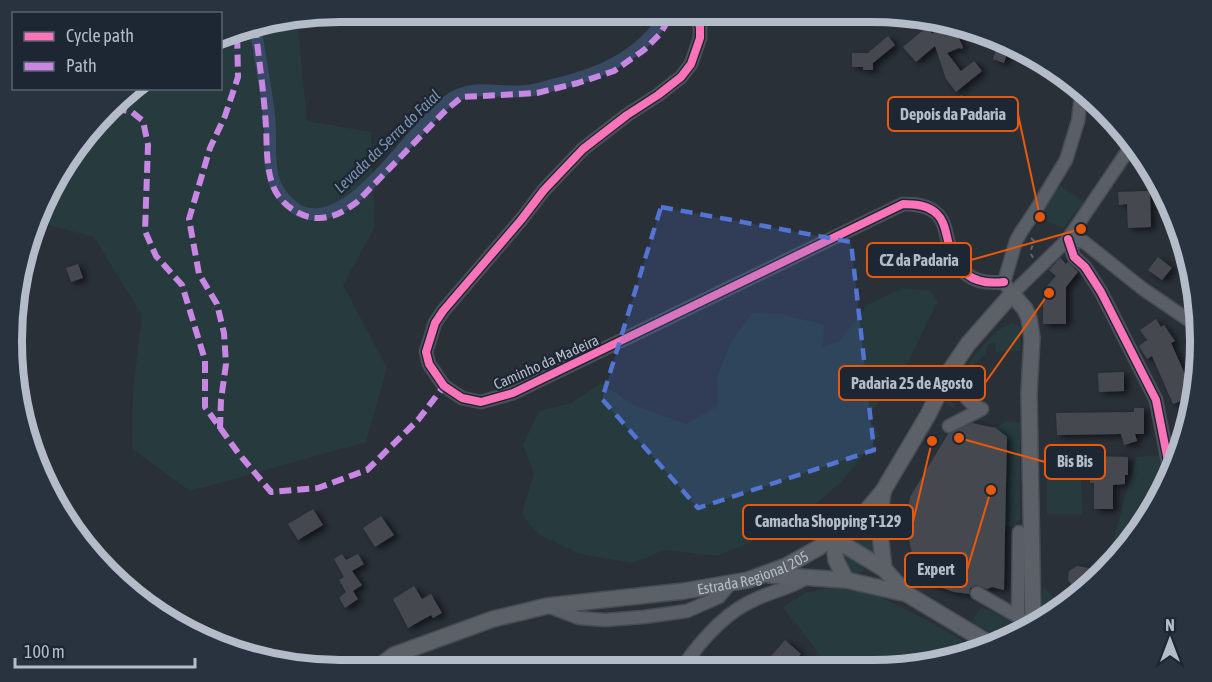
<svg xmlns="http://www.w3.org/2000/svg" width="1212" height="682" viewBox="0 0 1212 682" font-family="'Asap Condensed',sans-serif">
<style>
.green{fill:#273a3e}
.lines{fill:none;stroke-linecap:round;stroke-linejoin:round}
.canal{stroke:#384963;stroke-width:12}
.building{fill:#444950;filter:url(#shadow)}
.minor-casing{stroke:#484c53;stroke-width:15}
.major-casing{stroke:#484c55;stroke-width:18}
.path{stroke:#5d636a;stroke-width:2;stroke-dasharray:4.5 4.5;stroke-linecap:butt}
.minor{stroke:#5a5e66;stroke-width:12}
.major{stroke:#5c6168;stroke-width:15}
.quiet{stroke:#c787e3;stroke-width:6;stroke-dasharray:12 6;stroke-linecap:butt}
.cycleway-casing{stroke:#1d2633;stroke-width:11}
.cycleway{stroke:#fb73b8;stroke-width:8}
.marked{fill:#5274d3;fill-opacity:0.2;stroke:#5274d3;stroke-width:4.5;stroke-dasharray:12 8;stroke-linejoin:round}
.labels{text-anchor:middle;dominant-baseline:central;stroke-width:4.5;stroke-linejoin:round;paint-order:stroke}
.street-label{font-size:15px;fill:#b4bcc9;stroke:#1d2633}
.water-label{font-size:16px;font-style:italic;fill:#7c92b1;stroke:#1d2633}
.rim{fill:none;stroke:#b4bcc9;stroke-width:8}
.leader{fill:none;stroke:#e8590c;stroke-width:2}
.callout-dot{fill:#e8590c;stroke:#1d2633;stroke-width:2}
.callout{fill:#1d2633;stroke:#e8590c;stroke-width:2}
.callout-label{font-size:16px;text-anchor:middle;font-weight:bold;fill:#b4bcc9}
</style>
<defs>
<filter id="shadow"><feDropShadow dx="4.5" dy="2.5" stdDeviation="3" flood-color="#0009"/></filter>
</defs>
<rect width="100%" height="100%" fill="#2a3038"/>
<path class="green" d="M297,19L307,121L371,132L375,227L343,285L387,368L366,442L190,491L132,449L133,391L142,315L94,237L38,222L68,158L133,89L220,88L221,37L236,29Z
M1058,184L1084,202L1063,228L1044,220L1042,212Z
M903,288L931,291L938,301L906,366L867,418L880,435L841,482L798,519L758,539L717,556L664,550L633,563L580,554L540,535L529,524L522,512L534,474L523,445L539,411L571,403L601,383L635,406L686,424L718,406L717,378L730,344L752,313L781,314L824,325L823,347L840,341L867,305Z
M1013,323L1021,327L1020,351L995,352L996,343L988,344L985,355L973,365L951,402L955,405L953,408L945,403C961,378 984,331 1013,323Z
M1005,421L1020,423V520L1012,527L1005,526L1007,438L996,428Z
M1161,455L1166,477L1156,506L1110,566L1113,541L1136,457Z
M1047,467H1081L1082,514H1047Z
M872,522L876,555L865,547L853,542Z
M841,553L850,555L865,566L863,572L856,574L848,570Z
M839,586L867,590L934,624L980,651L914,667L830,668L783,607L805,593Z
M1043,586L1063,607L1041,621Z
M981,607L1027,628L1004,639L972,622Z"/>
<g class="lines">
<path class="canal" d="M257,26V38C261,63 266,89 269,115C273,146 262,181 290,204C293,207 297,210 301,212C356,232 413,121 454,97C476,84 503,94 526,91C536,90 547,86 557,84C603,73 644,54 668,12"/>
</g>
<path class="building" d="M942,23L952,25L963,47L962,49L959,48L947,53L961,71L974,61L982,71L956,92L946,79L935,46L916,62L903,47L927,27L932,34Z
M888,36L895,45L873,63V70H863V67H852V53H868Z
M998,44L1009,47L1004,63L993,59Z
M962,95L970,111L949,121L941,105Z
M1150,191L1151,227L1128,228L1127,204L1119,205L1118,192Z
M1158,257L1172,268L1162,280L1148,270Z
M1060,258L1066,264L1068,262L1078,272L1066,287V324H1043V295L1046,287L1056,276L1049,270Z
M78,264L83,278L71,282L66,268Z
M1156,319L1161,327L1164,325L1175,341L1171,343L1194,394L1193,396L1173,404L1152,356L1147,359L1139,346L1147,340L1140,330Z
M1124,372V391L1099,392L1098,373Z
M1134,408H1144V434H1135L1137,441L1124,445L1121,434L1057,435L1056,413L1134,412Z
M972,423L996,428L1007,437L1005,532L1004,590L992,587L987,589L976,585L970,588L969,594L954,592L931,584L918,567L912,554L908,534V510L910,497L948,434Z
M1090,456L1128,457V475H1125V484L1113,485V509H1094V483H1090Z
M313,509L323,525L298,540L288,524Z
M381,516L394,535L375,547L363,528Z
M342,554L346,560L358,554L364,564L352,571L362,585L353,591L358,599L345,608L339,598L346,592L339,580L344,577L334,559Z
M1077,566L1105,571L1073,599L1074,588L1068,580L1069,571Z
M414,586L422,599L431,594L442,613L433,618L431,615L408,628L393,599Z
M785,640L801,654L788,668H761Z"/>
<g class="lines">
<g class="minor-casing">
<path id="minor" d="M694,12L700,27V38L691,64L681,77L658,95L627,115L583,149L544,190L521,220L443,311L435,323L426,352L429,364L444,386L462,398L481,402L513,393L903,204C915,204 929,205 938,215C944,221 946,232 948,241C956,271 971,286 1004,282
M904,15L912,21L920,18
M1081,96L1078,121L1066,160L1037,208L1021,232L1016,241L1004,282L1012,294L1068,239L1133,143
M1068,239L1074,257L1085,267L1101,292L1156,400L1169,466
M1068,239L1084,242L1143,289L1193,323
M949,426L982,409L972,404L967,399
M977,593L1024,620
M547,606L579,618L605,620L644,617L687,611L719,597L730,584
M1018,617L1019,532
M682,668C701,640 725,612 756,599C776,590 788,589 808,577"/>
</g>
<g class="major-casing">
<g id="major">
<path d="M883,491L879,524L884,569"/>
<path d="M833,538L884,569L907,594L992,645"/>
<path d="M833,538L836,560L846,580"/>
<path d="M769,575L846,580L907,594"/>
<path id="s1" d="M376,669L394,655L493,619L547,606L684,591L748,580L786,566L818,548L862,516L883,491L928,415L949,372L968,344L1012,294L1025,309L1029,318L1032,338L1029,393L1033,625"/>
</g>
</g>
<path class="path" d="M1031,238L1034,241L1030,253L1034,259"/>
<use href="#minor" class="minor"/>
<use href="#major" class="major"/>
<path class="quiet" d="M255,26C259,60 264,93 266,127C267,147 266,167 273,186C279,203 301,219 319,218C334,218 346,210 357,202L446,110L462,97L537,93L578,83L614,71L644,50L660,34L673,12
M115,108L132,112L143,121L148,145L145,231L156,256L182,285L205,360V407L239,454L271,492L318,488L367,470L418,420L444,386
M220,429L221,400L226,364L224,333L217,304L199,274L189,219L210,148L225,116L238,77L237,29"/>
<g class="cycleway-casing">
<path id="cycleway" d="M694,12L700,27V38L691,64L681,77L658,95L627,115L583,149L544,190L521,220L443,311L435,323L426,352L429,364L444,386L462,398L481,402L513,393L903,204C915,204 929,205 938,215C944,221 946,232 948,241C956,271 971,286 1004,282
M1068,239L1074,257L1085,267L1101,292L1156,400L1169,466"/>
</g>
<use href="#cycleway" class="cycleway"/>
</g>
<path class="marked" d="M661,207L851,242L874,450L698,508L602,399Z"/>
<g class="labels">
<g class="street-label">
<text transform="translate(546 362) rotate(-24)">Caminho da Madeira</text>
<text stroke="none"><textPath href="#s1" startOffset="393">Estrada Regional 205</textPath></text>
</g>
<g class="water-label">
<text transform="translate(387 141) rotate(-44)">Levada da Serra do Faial</text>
</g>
</g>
<path d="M0 0H1212V682H0ZM340 22H872A318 318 0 0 1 1190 340V342A318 318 0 0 1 872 660H340A318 318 0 0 1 22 342V340A318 318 0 0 1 340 22Z" fill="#29323f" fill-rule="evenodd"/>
<path class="rim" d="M340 22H872A318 318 0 0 1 1190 340V342A318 318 0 0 1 872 660H340A318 318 0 0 1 22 342V340A318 318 0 0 1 340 22Z"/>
<path class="leader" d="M1040 217L1018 114M1081 229L971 260M1049 293L985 383M959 438L1045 462M932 441L913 522M991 490L967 570"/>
<g class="callout-dot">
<circle cx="1040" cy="217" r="6"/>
<circle cx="1081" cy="229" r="6"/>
<circle cx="1049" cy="293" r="6"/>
<circle cx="959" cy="438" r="6"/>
<circle cx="932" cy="441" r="6"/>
<circle cx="991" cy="490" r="6"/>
</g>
<g class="callout">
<rect x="888" y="97" width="130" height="34" rx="6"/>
<rect x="867" y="243" width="104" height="34" rx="6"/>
<rect x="839" y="366" width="146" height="34" rx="6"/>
<rect x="1045" y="445" width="60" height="34" rx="6"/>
<rect x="743" y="505" width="170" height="34" rx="6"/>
<rect x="905" y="553" width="62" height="34" rx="6"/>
</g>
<g class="callout-label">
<text x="953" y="120">Depois da Padaria</text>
<text x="919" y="266">CZ da Padaria</text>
<text x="912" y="389">Padaria 25 de Agosto</text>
<text x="1075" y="467">Bis Bis</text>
<text x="828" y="527">Camacha Shopping T-129</text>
<text x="936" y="575">Expert</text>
</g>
<rect x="12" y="12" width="210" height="78" fill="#1d2633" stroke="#59626f" stroke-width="1.5"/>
<rect x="24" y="32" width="30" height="9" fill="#fb73b8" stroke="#59626f" stroke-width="1.5"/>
<text x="66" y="42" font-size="18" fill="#b4bcc9">Cycle path</text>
<rect x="24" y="62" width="30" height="9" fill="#c787e3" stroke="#59626f" stroke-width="1.5"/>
<text x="66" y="72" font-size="18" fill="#b4bcc9">Path</text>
<g transform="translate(1170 640)" stroke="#1d2633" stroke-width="4.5" paint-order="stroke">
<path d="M0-4.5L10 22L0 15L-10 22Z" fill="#b4bcc9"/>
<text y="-9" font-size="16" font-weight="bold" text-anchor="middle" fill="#b4bcc9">N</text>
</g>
<path d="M15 658v9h180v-9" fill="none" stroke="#b4bcc9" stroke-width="3"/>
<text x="24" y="658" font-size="18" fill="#b4bcc9" stroke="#1d2633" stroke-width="4.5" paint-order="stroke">100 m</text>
</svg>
